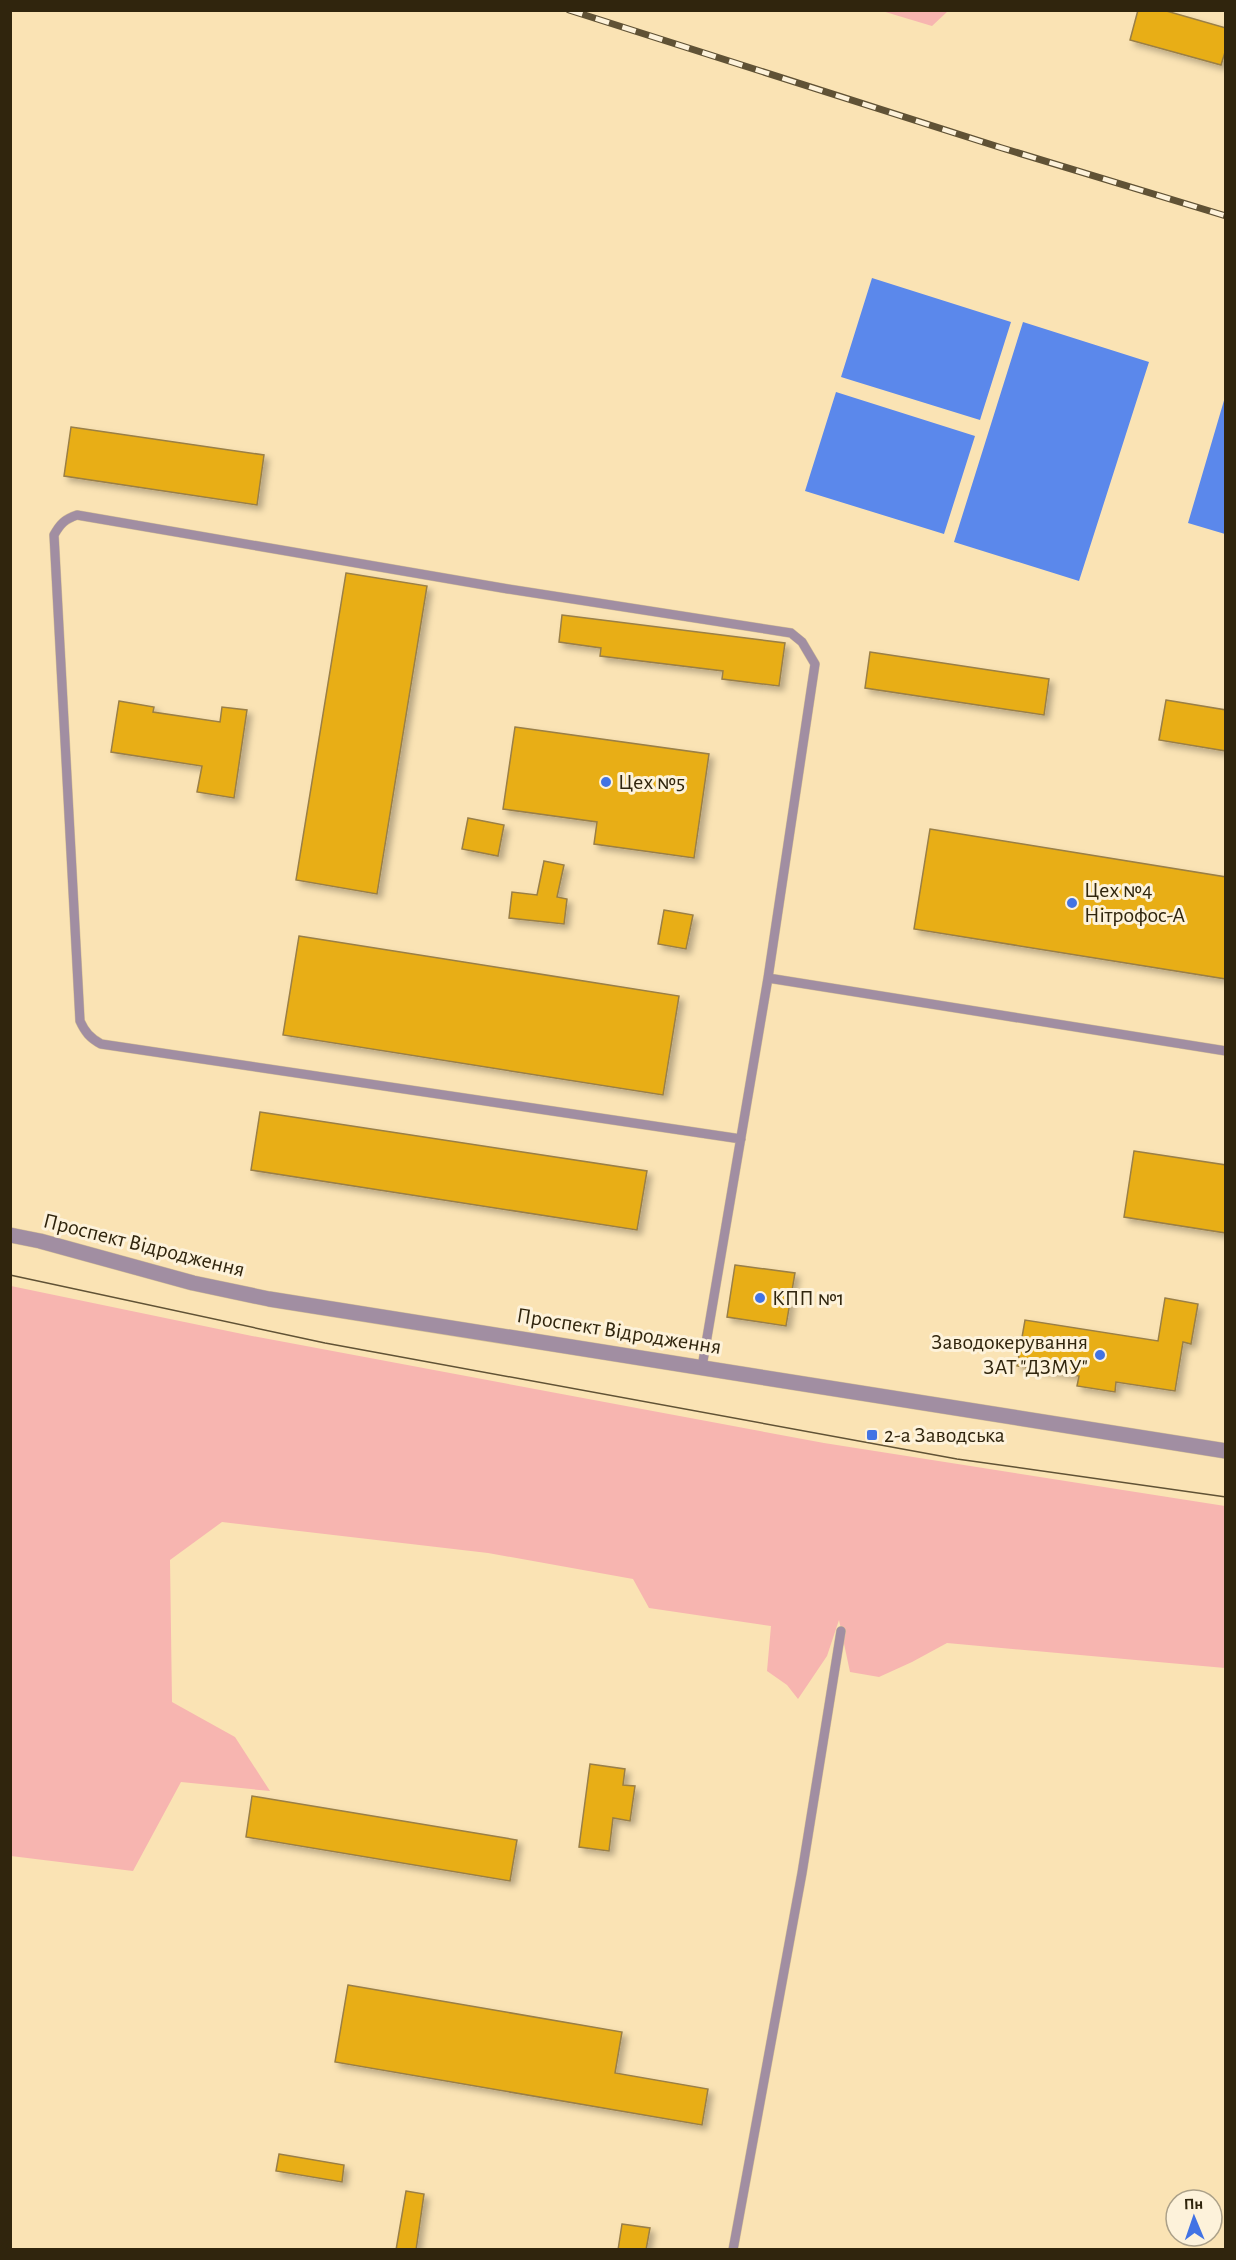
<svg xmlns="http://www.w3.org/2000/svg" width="1236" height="2260" viewBox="0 0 1236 2260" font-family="'Alegreya Sans',sans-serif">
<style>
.green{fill:#f7b5b0}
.water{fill:#5b88eb}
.building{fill:#e8ae15;stroke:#9a7f46;stroke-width:1.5;filter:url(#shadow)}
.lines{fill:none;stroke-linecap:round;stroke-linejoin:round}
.service-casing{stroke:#d6c196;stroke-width:10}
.tertiary-casing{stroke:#d6c196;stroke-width:16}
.service{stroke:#a18ea2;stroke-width:9}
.tertiary{stroke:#a18ea2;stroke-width:15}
.tram{stroke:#605235;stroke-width:1.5}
.rail-casing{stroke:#605235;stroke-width:7}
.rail{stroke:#fdf2da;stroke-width:4.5;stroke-dasharray:14;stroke-linecap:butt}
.poi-dot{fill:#4273e4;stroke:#fdf2da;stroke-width:2}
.labels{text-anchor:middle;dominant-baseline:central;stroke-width:6;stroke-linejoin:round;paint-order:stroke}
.poi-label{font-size:22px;fill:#30250d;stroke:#fdf2da;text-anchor:start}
.street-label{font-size:22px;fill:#30250d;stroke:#fdf2da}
</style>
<defs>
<filter id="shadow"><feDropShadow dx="4.5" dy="4.5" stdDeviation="3" flood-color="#0004"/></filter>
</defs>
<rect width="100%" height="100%" fill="#fae3b4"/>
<path class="green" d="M882,11H948L932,26Z
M11,1286L252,1336L824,1443L1225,1506V1668L947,1643L912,1662L879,1677L850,1672L839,1620L827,1656L798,1699L787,1685L767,1671L771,1626L649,1608L633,1579L488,1553L222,1522L170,1560L172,1702L235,1737L270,1791L181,1782L133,1871L11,1856Z"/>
<path class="water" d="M872,278L1011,322L980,420L841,377Z
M1023,322L1149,362L1079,581L954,542Z
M836,392L975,436L944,534L805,491Z
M1225,397V534L1188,523Z"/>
<path class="building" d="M1138,10H1163L1226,28V49L1221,65L1130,40Z
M71,427L264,455L257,505L64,476Z
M346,573L427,586L377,894L296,880Z
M562,615L785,643L779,686L722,679L723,671L600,656L601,648L559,642Z
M870,652L1049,679L1044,715L865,688Z
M1166,700L1226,710V751L1159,740Z
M119,701L154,707L153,712L220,722L222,707L247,710L234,798L197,792L202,766L111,752Z
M515,727L709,754L694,858L594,844L597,822L503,809Z
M468,818L504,825L498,856L462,849Z
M930,829L1226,877V979L914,929Z
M544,861L564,865L557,897L567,899L564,924L509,918L512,892L537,895Z
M664,910L693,915L686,949L658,944Z
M299,936L679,996L663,1095L283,1035Z
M260,1112L647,1171L637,1230L251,1170Z
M1134,1151L1226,1165V1233L1124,1217Z
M735,1265L795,1273L786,1326L727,1317Z
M1165,1298L1198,1304L1191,1344L1183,1342L1175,1391L1116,1382L1115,1392L1077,1386L1079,1376L1017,1366L1025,1320L1158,1341Z
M590,1764L625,1769L623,1785L635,1786L630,1821L613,1818L609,1851L579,1847Z
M252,1796L517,1840L510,1881L246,1837Z
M348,1985L622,2032L615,2073L708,2089L702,2125L335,2062Z
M279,2154L344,2165L342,2182L276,2171Z
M406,2191L424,2194L416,2250H396Z
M622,2224L650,2228L646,2250H618Z"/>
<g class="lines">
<g class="service-casing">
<path id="service" d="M768,978L1226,1051
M702,1367L768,978L815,664L802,642L791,633L508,589L77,515C65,519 60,524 54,535L80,1021C85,1032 90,1038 101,1044L741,1139
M733,2250L802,1873L841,1631"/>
</g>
<g class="tertiary-casing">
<path id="tertiary" d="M10,1235L40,1241L193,1283L269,1299L1226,1451"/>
</g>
<use href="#service" class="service"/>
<use href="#tertiary" class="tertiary"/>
<path class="tram" d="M10,1275L325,1343L957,1459L1226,1497"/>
<g class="rail-casing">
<path id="rail" d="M569,10L1002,148L1226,216"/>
</g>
<use href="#rail" class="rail"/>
</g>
<g class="poi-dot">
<circle cx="606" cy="782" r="6"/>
<circle cx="1072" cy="903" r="6"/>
<circle cx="760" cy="1298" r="6"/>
<circle cx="1100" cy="1355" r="6"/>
<rect x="866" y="1429" width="12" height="12" rx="3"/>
</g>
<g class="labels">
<g class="poi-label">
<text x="618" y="782">Цех №5</text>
<text x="1084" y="890">Цех №4<tspan x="1084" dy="25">Нітрофос-А</tspan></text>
<text x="772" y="1298">КПП №1</text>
<text x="1088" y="1342" text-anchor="end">Заводокерування<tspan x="1088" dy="25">ЗАТ "ДЗМУ"</tspan></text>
<text x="884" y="1435">2-а Заводська</text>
</g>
<g class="street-label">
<text transform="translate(144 1245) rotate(14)">Проспект Відродження</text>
<text transform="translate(619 1331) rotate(9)">Проспект Відродження</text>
</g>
</g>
<rect width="1236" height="2260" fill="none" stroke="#30250d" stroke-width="24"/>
<g transform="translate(1194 2218) rotate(358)"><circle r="28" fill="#fdf2da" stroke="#aba088" stroke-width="1.5"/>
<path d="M0-4.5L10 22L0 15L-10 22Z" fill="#4273e4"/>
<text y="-9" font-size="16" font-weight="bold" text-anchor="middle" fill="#30250d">Пн</text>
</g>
</svg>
